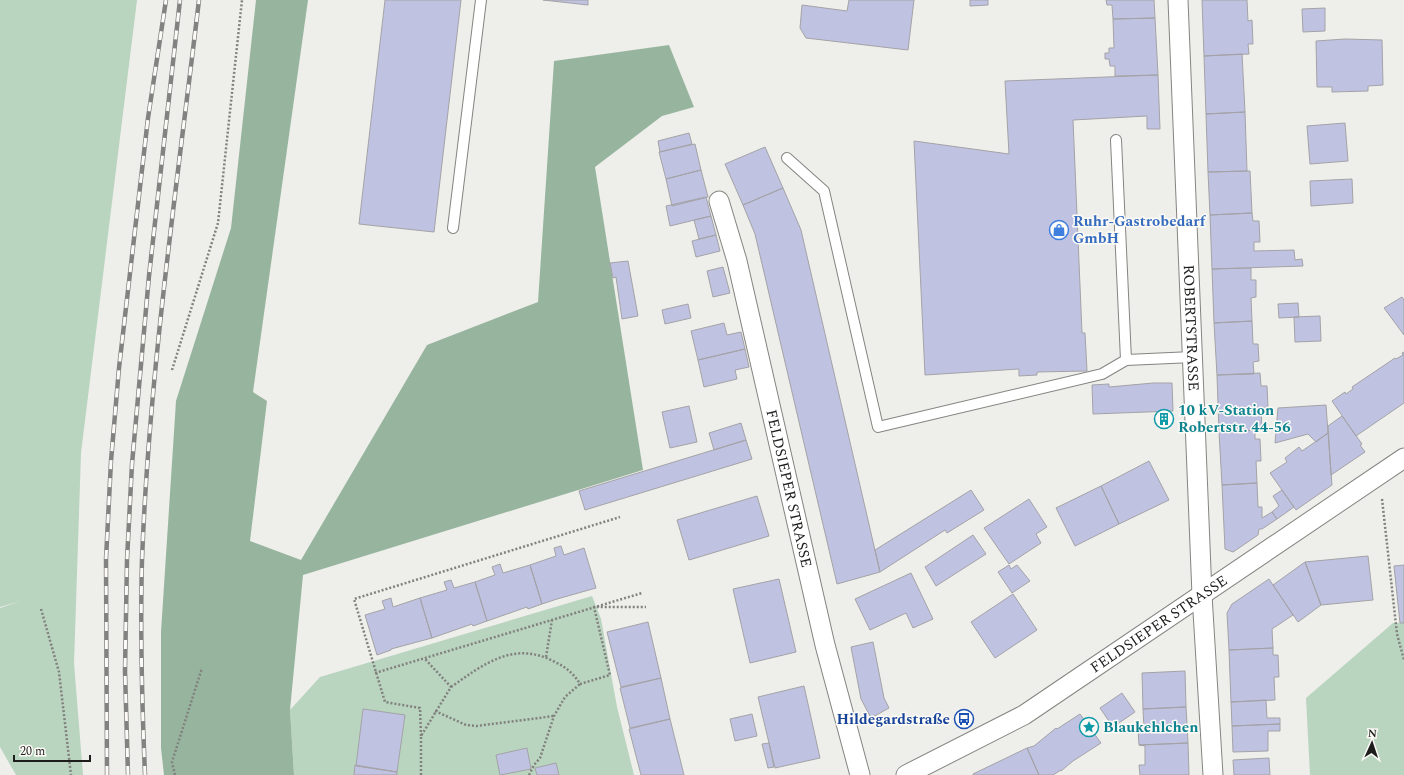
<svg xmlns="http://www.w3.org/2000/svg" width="1404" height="775" viewBox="0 0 1404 775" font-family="Spectral,serif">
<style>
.green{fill:#b9d4bf}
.forest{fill:#97b59e}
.building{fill:#c0c2e2;stroke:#a3a3a7}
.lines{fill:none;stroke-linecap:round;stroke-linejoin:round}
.lane-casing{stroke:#858481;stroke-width:12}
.street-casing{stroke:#858481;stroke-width:21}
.path{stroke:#81817e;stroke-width:2.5;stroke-dasharray:2 2;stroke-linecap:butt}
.lane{stroke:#fff;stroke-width:10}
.street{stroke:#fff;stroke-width:19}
.rail-casing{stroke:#828280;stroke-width:4.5}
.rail{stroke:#fcfbf7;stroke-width:3;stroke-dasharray:9;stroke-linecap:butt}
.labels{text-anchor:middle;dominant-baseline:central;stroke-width:3;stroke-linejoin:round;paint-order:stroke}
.shop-label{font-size:15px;font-weight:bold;fill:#366cbe;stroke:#fcfbf7;text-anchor:start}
.street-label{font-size:15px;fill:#1d1d1c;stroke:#fcfbf7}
.culture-label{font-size:15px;font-weight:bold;fill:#0d838f;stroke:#fcfbf7;text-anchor:start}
.transit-label{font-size:15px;font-weight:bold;fill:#164399;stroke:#fcfbf7;text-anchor:end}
</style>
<rect width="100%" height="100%" fill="#eeeeea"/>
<path class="green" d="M0,0H137L81,453L74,663L83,775H16L0,747V608L21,601L0,607Z
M592,596L601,619L617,707L634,775H294L290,710L320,677Z
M1393,623H1404V775H1310L1306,698Z"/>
<path class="forest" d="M256,0H308L253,392L267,401L250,541L301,560L427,345L538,302L554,61L669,45L694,107L662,116L595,167L643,470L303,575L290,710L294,775H164L161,748V632L176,401L231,228Z"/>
<path class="building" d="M385,0H461L434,232L359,224Z
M543,0H588V5Z
M849,0H914L908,50L806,38L800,28L802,5L847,11Z
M970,0H988V5L970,6Z
M1106,0H1154L1155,18L1113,19L1112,5H1107Z
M1202,0H1247L1248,21L1252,20L1253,44H1248L1249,54L1204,56Z
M1325,8V31L1303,32L1302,9Z
M1155,18L1158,75L1115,76V66H1110L1109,59H1105V53H1109V48H1114L1113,19Z
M1345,39L1382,40L1383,85L1368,86V91L1332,92V87H1317L1316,41Z
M1242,54L1245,112L1206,114L1204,56Z
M1158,75L1160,129H1147V116L1073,120L1082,333H1085L1087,371L1037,372V375L1019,376V369L925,375L914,141L1009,154L1005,81Z
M1245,112L1247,171L1208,172L1206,114Z
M1345,123L1348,161L1310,164L1307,126Z
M689,133L692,144L660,152L658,141Z
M695,144L701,170L666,179L659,152Z
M765,147L783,188L743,205L725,164Z
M701,170L708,197L672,206L666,179Z
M1250,171L1252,213L1210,215L1208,172Z
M1352,179L1353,203L1311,206L1310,181Z
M783,188L801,230L880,572L837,584L755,234L743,205Z
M706,197L711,216L670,226L666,206Z
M1252,213L1253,221H1259L1260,242H1254V251L1294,250L1295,260L1302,259L1303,266L1212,269L1210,215Z
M711,216L716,235L699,239L694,220Z
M716,235L720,251L696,257L692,241Z
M628,261L638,316L622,319L616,277L613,278L610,263Z
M723,267L730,293L713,297L707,271Z
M1251,268V280H1256V297L1251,298L1252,321L1214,323L1212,269Z
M1402,297L1404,300V335L1384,308Z
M1298,303L1299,317L1279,318L1278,304Z
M688,304L691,318L665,324L662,310Z
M1320,316L1321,341L1295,342L1294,317Z
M1252,321L1253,344H1258L1259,361L1253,362L1254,374L1217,375L1214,323Z
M724,323L727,335L741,332L745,349L698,360L691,331Z
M745,349L749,367L735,370L737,379L704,387L698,360Z
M1404,352V403L1356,436L1332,401L1345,392L1346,394L1353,389L1352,387L1395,358L1396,359L1403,355L1402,353Z
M1260,373L1261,386H1267L1268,407L1261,408L1262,430L1219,432L1217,375Z
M1153,383H1172L1173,411L1093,414L1092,385L1109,384V387Z
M1326,405L1328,433L1316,442L1308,434L1275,443L1278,408Z
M689,406L697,442L670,448L662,412Z
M1159,412H1169V426H1160Z
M1342,416L1362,444L1360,445L1365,452L1331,475L1328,426Z
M741,423L746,440L714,450L709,433Z
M1255,430V439H1260L1261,461H1256L1257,483L1222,485L1219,432Z
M1328,433L1332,485L1296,510L1270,473L1287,462L1285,458L1299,447L1302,451Z
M746,440L752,459L585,510L579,491Z
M1149,461L1169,500L1119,524L1101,486Z
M1257,483L1258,507H1262V518L1272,512L1277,519L1262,529H1259L1258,535L1233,552L1225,549L1222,485Z
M1101,486L1119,524L1075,546L1056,508Z
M971,490L984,510L947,533L945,530L880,572L875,550Z
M1282,490L1294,507L1277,519L1272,512L1279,506L1273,496Z
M757,496L769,536L689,560L677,520Z
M1029,499L1047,527L1036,534L1041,543L1009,564L984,528Z
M973,535L986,554L936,586L925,567Z
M561,546L564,555L584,548L596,588L557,599L542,604L530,565L556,556L554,548Z
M1368,556L1373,600L1321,605L1305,562Z
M1305,562L1321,605L1298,622L1273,585Z
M500,564L503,573L530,565L542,604L528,609L527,607L487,621L475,582L495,575L492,567Z
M1009,565L1011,569L1017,565L1030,581L1012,593L998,572Z
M1404,565V623H1400L1394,566Z
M911,573L933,619L913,628L906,613L870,630L855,599Z
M779,579L796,652L750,663L733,589Z
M1269,579L1293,615L1272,629L1273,648L1229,650L1227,613L1232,604Z
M451,580L454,588L475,582L487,621L473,626L472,624L432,638L420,598L447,590L444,582Z
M1013,594L1037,630L995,658L971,622Z
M391,598L393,607L420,598L432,638L391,649V650L377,655L365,615L385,609L382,601Z
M648,622L661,678L621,687L607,632Z
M873,642L884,698L889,708L871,718L861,699L851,647Z
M1273,648V655H1278L1279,677H1274L1275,700L1231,702L1229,650Z
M1185,671L1186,707L1143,709L1142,673Z
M661,678L670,719L630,728L620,688Z
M804,686L820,758L775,768L758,697Z
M1122,693L1135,712L1113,727L1100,708Z
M1266,700L1267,718H1280V724L1232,726L1231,702Z
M1186,707L1188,743L1139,745L1138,729H1144L1143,709Z
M363,709L405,715L397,772L356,766Z
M752,714L757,736L735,741L730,719Z
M1080,714L1101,743L1073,761L1061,771V770L1053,775H1039L1027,748L1034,746L1056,728L1057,729Z
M670,719L684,775H641L629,729Z
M1280,724V731H1268V751L1233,752L1232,726Z
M769,743L774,767L768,768L762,744Z
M1188,743L1189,775H1140L1139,765H1145V746L1139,745Z
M527,748L531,769L500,775L496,755Z
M1027,748L1039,775H973V774Z
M1269,758L1270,775H1234L1233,760Z
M556,763L559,775H537L535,768Z
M355,765L397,772V775H354Z"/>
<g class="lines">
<g class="lane-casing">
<path id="lane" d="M1116,140L1126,360
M787,158L824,191L878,427L1102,374L1126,360L1193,357
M453,228L481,0"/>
</g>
<g class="street-casing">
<g id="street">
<path id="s1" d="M1178,0L1202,595L1213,775"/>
<path id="s2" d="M719,201L737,261L825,645L860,775"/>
<path id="s3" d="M906,775L1024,715L1404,458"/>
</g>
</g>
<path class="path" d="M172,370L218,223L242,0
M1382,499L1397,634L1404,660
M41,609L59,672L71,775
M546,657L552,620
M375,673L642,593
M451,687C484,664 514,640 555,662C566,667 574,674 580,684L610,675L594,607H646
M435,711L466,725L477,726L554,716
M421,736L420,708L385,702L354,599L620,517
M175,775L172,762L202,668
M421,775V736L451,687L425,659
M529,775L534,765L540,758L554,716L565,697L580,684"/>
<use href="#lane" class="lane"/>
<use href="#street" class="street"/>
<g class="rail-casing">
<path id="rail" d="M107,775L106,559L111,461L119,368L148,118L166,0
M128,775L125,671L127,560L132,464L149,276L180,0
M145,775C142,704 140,632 142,560C149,373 177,186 199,0"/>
</g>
<use href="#rail" class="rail"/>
</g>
<defs>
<g id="shop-ring" transform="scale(1)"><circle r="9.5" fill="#fcfbf7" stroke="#3f7fe0" stroke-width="1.5"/><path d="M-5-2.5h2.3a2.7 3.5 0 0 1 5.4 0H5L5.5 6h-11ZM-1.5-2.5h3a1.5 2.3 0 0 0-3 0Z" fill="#3f7fe0"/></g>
<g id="building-ring" transform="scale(1)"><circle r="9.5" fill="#fcfbf7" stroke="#0f9aa8" stroke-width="1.5"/><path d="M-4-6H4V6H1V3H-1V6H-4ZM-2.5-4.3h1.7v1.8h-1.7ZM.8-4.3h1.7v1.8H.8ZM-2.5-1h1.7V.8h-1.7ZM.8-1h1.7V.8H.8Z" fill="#0f9aa8"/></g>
<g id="bus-ring" transform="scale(1)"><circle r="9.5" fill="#fcfbf7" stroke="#1a4fb4" stroke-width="1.5"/><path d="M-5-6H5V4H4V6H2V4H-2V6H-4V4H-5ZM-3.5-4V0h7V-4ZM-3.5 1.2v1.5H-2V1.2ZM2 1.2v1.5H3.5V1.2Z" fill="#1a4fb4"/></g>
<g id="sight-ring" transform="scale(1)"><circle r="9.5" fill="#fcfbf7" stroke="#0f9aa8" stroke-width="1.5"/><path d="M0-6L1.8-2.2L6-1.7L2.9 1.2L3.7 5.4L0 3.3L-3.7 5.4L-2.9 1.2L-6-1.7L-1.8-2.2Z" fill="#0f9aa8"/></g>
</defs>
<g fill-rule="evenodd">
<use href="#shop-ring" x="1059" y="230"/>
<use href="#building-ring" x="1164" y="419"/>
<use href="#bus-ring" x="964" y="719"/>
<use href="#sight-ring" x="1089" y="727"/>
</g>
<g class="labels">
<g class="shop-label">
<text x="1073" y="221">Ruhr-Gastrobedarf<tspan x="1073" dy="17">GmbH</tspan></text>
</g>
<g class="street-label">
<text stroke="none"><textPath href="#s1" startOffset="328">ROBERTSTRASSE</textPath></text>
<text stroke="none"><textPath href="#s2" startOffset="296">FELDSIEPER STRASSE</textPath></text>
<text stroke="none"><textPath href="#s3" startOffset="295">FELDSIEPER STRASSE</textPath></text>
</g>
<g class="culture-label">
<text x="1178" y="410">10 kV-Station<tspan x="1178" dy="17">Robertstr. 44-56</tspan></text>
<text x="1103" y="727">Blaukehlchen</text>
</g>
<g class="transit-label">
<text x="950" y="719">Hildegardstraße</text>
</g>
</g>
<g transform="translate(1372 743) rotate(3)" stroke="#fcfbf7" stroke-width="3" paint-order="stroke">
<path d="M0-3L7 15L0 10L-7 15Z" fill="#1d1d1c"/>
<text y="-6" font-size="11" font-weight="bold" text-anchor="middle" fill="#1d1d1c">N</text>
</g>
<path d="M14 755v6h76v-6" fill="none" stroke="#1d1d1c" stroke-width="2"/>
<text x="20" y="755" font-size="12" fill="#1d1d1c" stroke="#fcfbf7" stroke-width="3" paint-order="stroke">20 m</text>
</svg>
